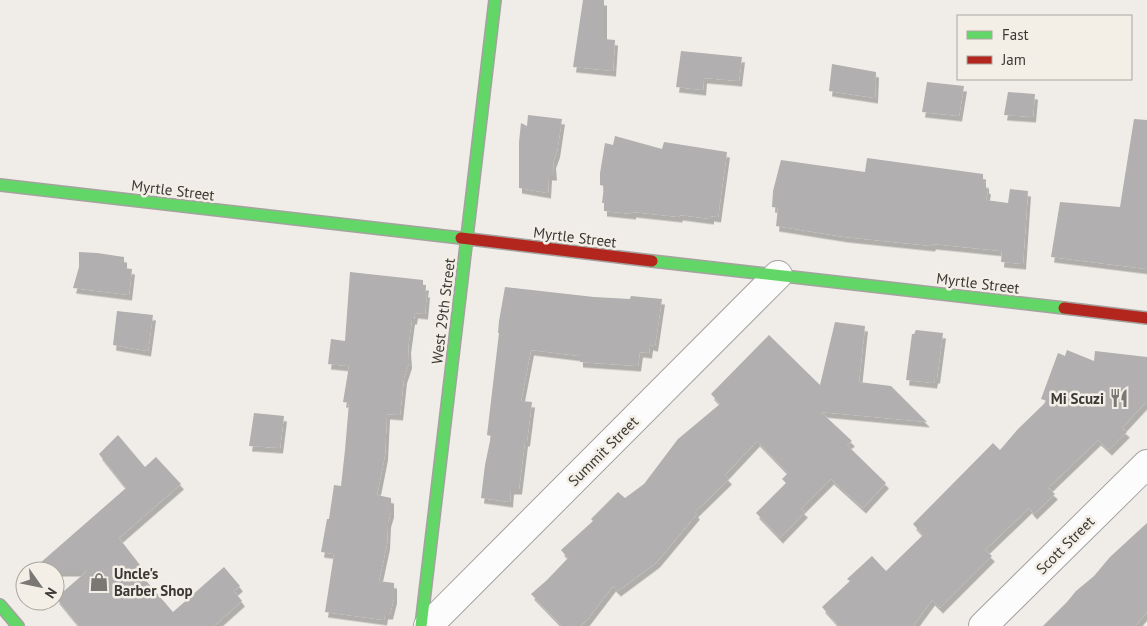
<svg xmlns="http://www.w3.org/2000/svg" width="1147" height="626" viewBox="0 0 1147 626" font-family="'PT Sans',sans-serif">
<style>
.building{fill:#b1afaf;filter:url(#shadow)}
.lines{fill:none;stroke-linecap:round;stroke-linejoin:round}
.street-casing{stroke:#a4a29f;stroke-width:30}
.fast-casing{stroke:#a4a29f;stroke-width:14}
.jam-casing{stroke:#a4a29f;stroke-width:14}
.street{stroke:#fdfcfc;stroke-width:28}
.fast{stroke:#63d668;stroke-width:11}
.jam{stroke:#b3261e;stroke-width:11}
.labels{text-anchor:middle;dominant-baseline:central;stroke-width:5;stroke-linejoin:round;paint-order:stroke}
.street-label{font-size:15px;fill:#3b3935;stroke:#f3eee6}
.poi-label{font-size:15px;font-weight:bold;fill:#3b3935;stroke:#f3eee6;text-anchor:end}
</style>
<defs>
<filter id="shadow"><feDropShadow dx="3" dy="5.5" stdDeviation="0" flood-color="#0004"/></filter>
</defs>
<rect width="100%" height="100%" fill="#f0ede9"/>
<path class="building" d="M583,0H604V39L615,40L613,71L573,67Z
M681,51L742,57L739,81L704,78L703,90L676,87Z
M832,64L876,72L875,98L829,91Z
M927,82L964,86L959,116L922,112Z
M1008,92L1035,94L1033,117L1004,115Z
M528,115L562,119L557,152L553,163L554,175H549L548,193L519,188V142L521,123L527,126Z
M1134,119L1147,120V269L1051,257L1060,202L1120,207Z
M615,136L662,149L664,142L727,152L718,217L711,216V219L680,215L679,217L633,212V214L604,211V203H602L604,186L600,185V173L605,143L613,145Z
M867,158L983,174V182L986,183V188L988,189L986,200L1008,203L1010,189L1028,191L1023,264L1001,262L1002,251L933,244L932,246L845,237L776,226L778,208L772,207L773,191L781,160L865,172Z
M79,252L97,253L124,257V268L132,269L129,295L73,288L79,267Z
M350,272L423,280V285H426L425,292H427L425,314L415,313L414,319H412L408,348L409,363L404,378L400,415L387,414L385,455L377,495L391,498V512L388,522L387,544L379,581L394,583V598L390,614H385L384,620L325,612L334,554L321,552L327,519H329L334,485L341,486L345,450L349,403L343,402L349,366L328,364L331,339L345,341Z
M505,287L594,297L630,299L631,296L662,299L655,346L650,345L649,353L640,352L638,366L580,362V356L531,350L521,401L532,402L527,441H525L519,489H511L510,502L481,498L485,465L491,436L487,435L499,333H498L499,321Z
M117,311L153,315L148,351L113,345Z
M835,322L865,326L859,382L891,386L927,422L821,412L852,441L847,445L886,483L863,508L831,479L801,509L805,512L780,538L756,513L786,483L782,479L788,473L757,441L725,475L729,479L695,512L697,514L657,562L618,591L613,586L587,620L580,626H562L531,594L547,580L568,558L561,550L593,521L591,519L618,492L625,498L644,484L678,439L720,404L711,394L769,335L820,385Z
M916,330L943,333L937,378H935L934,383L906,380L912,334H914Z
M1067,350L1094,361L1095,351L1147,357V401L1122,428L1127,432L1109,450L1098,440L1048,488L1055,494L1034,514L1029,508L985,550L992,556L940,608L932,600L913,626H839L822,607L850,581L847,579L872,556L886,571L923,535L913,524L993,443L1000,450L1018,429L1047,401L1041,399L1058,353L1065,356Z
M254,413L284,416L280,448L249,446Z
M118,435L145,467L156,457L181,484L119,538L140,565L136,569L173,612L224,567L240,586L234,591L242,601L214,626H79L56,598L87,571H31L126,488L99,454Z
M1147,523V612L1135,626H1043L1067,602L1076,591L1094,576L1110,557Z"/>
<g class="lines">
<g class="street-casing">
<path id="street" d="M428,626L778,275
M983,626L1147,464"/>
</g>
<g class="fast-casing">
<path id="fast" d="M0,185L461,238
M652,261L1064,308
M0,605L18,626
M421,626L495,0"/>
</g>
<g class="jam-casing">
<path id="jam" d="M461,238L652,261
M1064,308L1147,318"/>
</g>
<use href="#street" class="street"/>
<use href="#fast" class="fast"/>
<use href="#jam" class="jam"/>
</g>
<defs>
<g id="restaurant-bare" transform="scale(1.5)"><path d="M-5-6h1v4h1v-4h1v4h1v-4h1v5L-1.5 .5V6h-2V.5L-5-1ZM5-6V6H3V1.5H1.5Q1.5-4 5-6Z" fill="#7a7874" stroke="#f3eee6" stroke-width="2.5" paint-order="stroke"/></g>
<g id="shop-bare" transform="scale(1.5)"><path d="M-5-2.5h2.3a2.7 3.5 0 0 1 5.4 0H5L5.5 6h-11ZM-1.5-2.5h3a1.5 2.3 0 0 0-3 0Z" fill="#7a7874" stroke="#f3eee6" stroke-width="2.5" paint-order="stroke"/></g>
</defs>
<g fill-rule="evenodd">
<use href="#restaurant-bare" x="1119" y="398"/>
<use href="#shop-bare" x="99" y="582"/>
</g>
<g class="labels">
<g class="street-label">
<text transform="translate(173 190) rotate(7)">Myrtle Street</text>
<text transform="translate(575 237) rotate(7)">Myrtle Street</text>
<text transform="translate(978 283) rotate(7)">Myrtle Street</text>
<text transform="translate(443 311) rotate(-83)">West 29th Street</text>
<text transform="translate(603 451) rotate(-45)">Summit Street</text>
<text transform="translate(1065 545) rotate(-45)">Scott Street</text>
</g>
<g class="poi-label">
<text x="1104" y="398">Mi Scuzi</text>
<text x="114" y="573" text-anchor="start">Uncle's<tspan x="114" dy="17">Barber Shop</tspan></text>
</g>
</g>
<rect x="957" y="15" width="175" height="65" fill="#f3eee6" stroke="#a9a69f"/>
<rect x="967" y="31" width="25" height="8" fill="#63d668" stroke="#a9a69f"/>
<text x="1002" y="40" font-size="15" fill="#3b3935">Fast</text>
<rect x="967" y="56" width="25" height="8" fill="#b3261e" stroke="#a9a69f"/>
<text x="1002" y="65" font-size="15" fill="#3b3935">Jam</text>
<g transform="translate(40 586) rotate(123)"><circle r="24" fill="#f3eee6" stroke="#a9a69f"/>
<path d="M0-4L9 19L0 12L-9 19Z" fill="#7a7874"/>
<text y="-8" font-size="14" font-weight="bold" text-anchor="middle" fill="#3b3935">N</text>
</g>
</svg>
